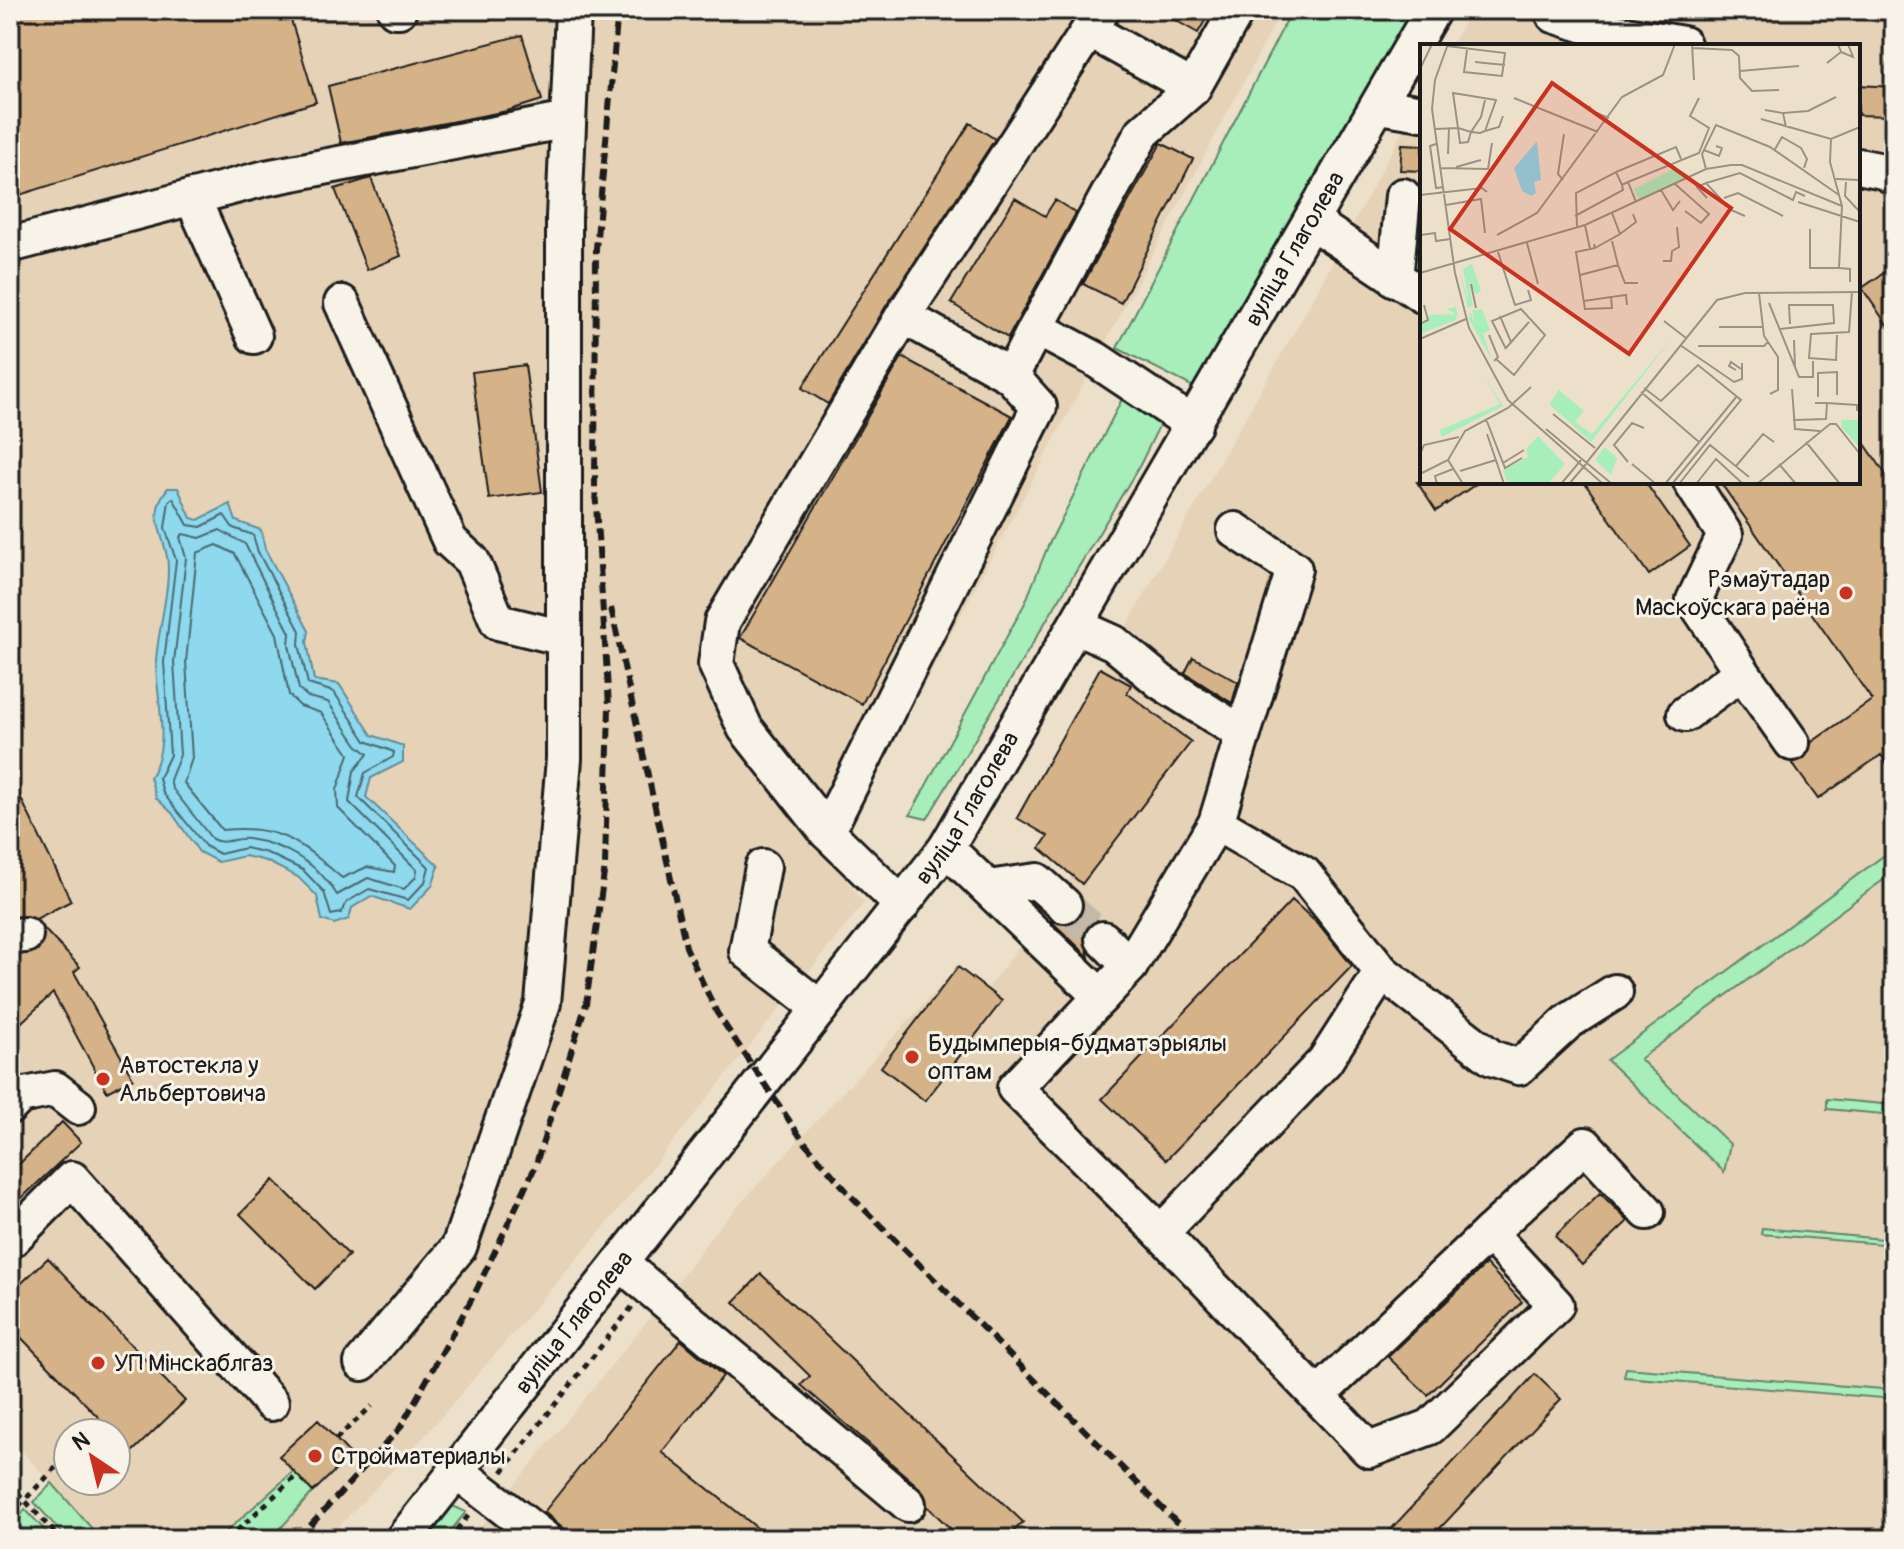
<svg xmlns="http://www.w3.org/2000/svg" width="1904" height="1549" viewBox="0 0 1904 1549" font-family="Pangolin,sans-serif">
<style>
.built{fill:#e6d2b7;fill-rule:evenodd}
.green{fill:#a7eebb;stroke:#62856c;stroke-width:2}
.water{fill:#8ed9ee;stroke:#608d9a;stroke-width:2}
.lines{fill:none;stroke-linecap:round;stroke-linejoin:round}
.shore{stroke:#4a6870;stroke-width:2}
.building{fill:#d6b288;stroke:#1c1c1c;stroke-width:2}
.minor-tunnel{stroke:#c3b9a8;stroke-width:34;stroke-dasharray:34 17;stroke-linecap:butt}
.minor-casing{stroke:#1c1c1c;stroke-width:40}
.path{stroke:#1c1c1c;stroke-width:5;stroke-dasharray:6 6;stroke-linecap:butt}
.minor{stroke:#f7f3e8;stroke-width:34}
.rail{stroke:#1c1c1c;stroke-width:6;stroke-dasharray:12 6;stroke-linecap:butt}
.poi-dot{fill:#c8321e;stroke:#f7f3e8;stroke-width:3}
.labels{text-anchor:middle;dominant-baseline:central;stroke-width:6;stroke-linejoin:round;paint-order:stroke}
.street-label{font-size:24px;fill:#1c1c1c;stroke:#f7f3e8}
.poi-label{font-size:24px;fill:#1c1c1c;stroke:#f7f3e8;text-anchor:start}
.inset-road{fill:none;stroke:#999285;stroke-width:2}
.view{fill:#c8321e;fill-opacity:0.15;stroke:#c8321e;stroke-width:4}
.inset-edge{fill:none;stroke:#1c1c1c;stroke-width:4}
</style>
<rect width="100%" height="100%" fill="#ede0cb"/>
<filter id="ink" filterUnits="userSpaceOnUse"><feTurbulence type="fractalNoise" baseFrequency=".0125" numOctaves="2"/><feDisplacementMap in="SourceGraphic" scale="16" xChannelSelector="R" yChannelSelector="G"/><feConvolveMatrix kernelMatrix="1 2 1 2 8 2 1 2 1" color-interpolation-filters="sRGB"/></filter>
<g filter="url(#ink)">
<path class="built" d="M10,10H1282L831,860L864,903L612,1218L423,1438L327,1539H271L351,1455L318,1420L279,1456L294,1471L218,1539H101L10,1438ZM68,1433H116V1481H68Z
M1472,10H1894V1539H471L665,1299L715,1231L958,967L987,989L1072,876L1040,848L1047,838L1017,818L1310,304L1422,95V482H1858V46H1450Z"/>
<path class="green" d="M1292,10H1326L1337,17L1348,10H1395L1397,14L1402,10H1426L1203,392L1117,348Z
M1123,397L1162,420L1140,465L927,819L910,815L1025,603L1048,546Z
M1894,848V872L1640,1059L1730,1144L1724,1172L1607,1060Z
M1827,1099L1894,1105V1115L1827,1109Z
M1762,1228L1894,1240V1245L1761,1234Z
M1626,1368L1894,1390V1399L1624,1377Z
M294,1471L313,1492L271,1539H218Z
M52,1483L101,1539H67L34,1502Z
M453,1506L466,1512L444,1539H426Z
M25,1509L53,1539L20,1537L17,1521Z"/>
<path class="water" d="M168,488H178L191,518L198,520L230,504L236,521L261,530L265,549L309,631L307,642L314,680L339,684L372,735L403,746V762L371,778L366,797L439,866L432,886L410,909L371,896L352,908L349,919L334,924L322,920L317,896L298,877L266,861L245,856L218,862L199,852L172,813L156,798L150,777C172,744 156,700 156,662C157,633 172,584 167,557C163,533 147,512 168,488Z"/>
<g class="lines">
<path class="shore" d="M173,498L188,525L201,527L224,515L233,528L253,535L258,552L300,631L299,644L308,684L334,692L366,741L394,752L393,757L365,773L358,797L429,867L425,882L408,900L369,889L347,902L341,913L331,915L324,892L303,870L267,853L245,848L220,854L205,846L163,793L159,778L170,755L164,662L176,560L165,528L169,501Z
M220,530L245,544L263,580L290,633L289,645L299,689L308,697L328,702L357,745L368,754L354,771L349,802L417,870L416,877L404,889L368,878L337,895C319,864 284,844 248,839C234,837 225,846 212,839L172,788L170,780L180,755L174,662L186,558L180,537L183,534L200,538Z
M217,545L235,554L277,634L289,695L300,706L321,713L349,754L337,790L338,808L395,866L394,872L367,867L342,878C300,842 279,824 222,830L184,783L192,758L186,662L197,553Z"/>
</g>
<path class="building" d="M10,10H288L316,102L10,198Z
M1157,10H1211L1198,33Z
M522,35L542,100L507,111L341,143L328,86Z
M1858,85L1894,87L1892,116L1858,115Z
M970,123L995,139L886,306L828,404L802,388Z
M1161,143L1193,159L1121,303L1083,284Z
M1402,144L1422,145V171L1400,170Z
M371,178L401,256L367,270L335,189Z
M1015,198L1045,216L1055,200L1076,213L1008,338L951,303Z
M1894,266V335L1862,288Z
M902,357L1012,416L862,704L740,638Z
M525,365L542,492L489,499L472,372Z
M1858,434L1894,486V774L1881,755L1818,799L1792,763L1804,759L1812,742L1872,700L1720,482H1858Z
M1417,482H1479L1436,511Z
M1584,482H1645L1690,546L1649,575Z
M1193,657L1238,682L1232,703L1185,673Z
M1100,668L1131,685L1127,693L1191,742L1082,884L1040,848L1048,836L1017,818Z
M10,776L71,901L36,919L10,916Z
M1292,900L1321,927L1352,966L1166,1160L1102,1099Z
M1083,909L1097,920L1084,935L1089,957L1051,921L1071,924Z
M43,928L80,967L74,972L133,1078L107,1092L53,993L10,1033V957L37,951L43,943Z
M958,967L1002,1001L925,1101L881,1067Z
M62,1122L81,1142L10,1209V1173Z
M274,1180L349,1255L315,1289L240,1214Z
M1600,1193L1628,1221L1582,1265L1555,1236Z
M48,1258L185,1401L132,1452L10,1326V1294Z
M1486,1264L1522,1302L1428,1395L1388,1357Z
M761,1274L1023,1522L1006,1539H961L928,1507L921,1489L801,1385L810,1376L734,1302Z
M681,1340L723,1376L662,1452L771,1539H577L544,1512Z
M1535,1374L1561,1399L1430,1539H1382Z
M318,1420L351,1455L313,1492L279,1456Z"/>
<g class="lines">
<path class="minor-tunnel" d="M1064,905L1103,939"/>
<g class="minor-casing">
<g id="minor">
<path d="M395,10H399"/>
<path d="M1557,10L1554,15L1597,29L1683,44"/>
<path d="M1089,30L1193,88"/>
<path d="M1380,106L1422,113"/>
<path d="M1858,166L1883,171L1894,177"/>
<path d="M192,197L254,336"/>
<path d="M1312,222L1422,295"/>
<path d="M10,245L266,178L568,120"/>
<path d="M1395,279L1403,196"/>
<path d="M342,303L450,541L472,561L498,622L564,638"/>
<path d="M903,316L1102,10"/>
<path d="M1036,328L1142,133L1193,88L1237,10"/>
<path d="M1235,530L1294,569L1243,734"/>
<path d="M1076,626L1114,643L1161,682L1243,734L1216,823L1130,966"/>
<path d="M1742,672L1792,743"/>
<path d="M1685,714L1742,672L1694,600L1725,535L1691,482"/>
<path d="M827,832L1039,407L1011,376"/>
<path d="M946,848L1101,997"/>
<path d="M763,867L747,951L820,1008"/>
<path d="M988,888L1037,881L1064,905"/>
<path d="M902,905L827,832L745,728L716,664L722,622L903,316L1011,376L1036,328L1095,359L1194,425"/>
<path d="M10,936L25,935"/>
<path d="M1103,939L1130,966L1015,1088L1161,1233L1369,1450L1430,1427L1556,1305L1489,1233L1585,1145L1647,1212"/>
<path d="M1382,972L1492,1058L1519,1067L1569,1021L1615,992"/>
<path d="M10,1106L20,1096L55,1089L78,1107"/>
<path d="M1161,1233L1325,1061L1382,972L1304,874L1216,823"/>
<path d="M10,1241L72,1179L271,1403"/>
<path d="M620,1263L908,1504"/>
<path d="M362,1363L459,1247L543,1003L564,759V217L573,10"/>
<path d="M1317,1396L1489,1233"/>
<path d="M458,1472L545,1539"/>
<path id="s1" d="M403,1539L946,848L1433,10"/>
</g>
</g>
<path class="path" d="M91,1433L102,1422
M336,1439L372,1406
M502,1472L632,1307
M10,1484L60,1539
M10,1511L12,1513L68,1455
M228,1539L297,1475
M449,1539L469,1515"/>
<use href="#minor" class="minor"/>
<path class="rail" d="M611,608L686,947L717,1013L801,1138L851,1196L1193,1539
M298,1539L400,1428L475,1293L535,1167L586,1004L605,866L609,706L595,489L596,248L618,10"/>
</g>
</g>
<g class="poi-dot">
<circle cx="1846" cy="593" r="8"/>
<circle cx="912" cy="1057" r="8"/>
<circle cx="103" cy="1079" r="8"/>
<circle cx="98" cy="1363" r="8"/>
<circle cx="315" cy="1456" r="8"/>
</g>
<g class="labels">
<g class="street-label">
<text stroke="none"><textPath href="#s1" startOffset="1572">вуліца Глаголева</textPath></text>
<text stroke="none"><textPath href="#s1" startOffset="924">вуліца Глаголева</textPath></text>
<text stroke="none"><textPath href="#s1" startOffset="276">вуліца Глаголева</textPath></text>
</g>
<g class="poi-label">
<text x="1830" y="579" text-anchor="end">Рэмаўтадар<tspan x="1830" dy="28">Маскоўскага раёна</tspan></text>
<text x="928" y="1043">Будымперыя-будматэрыялы<tspan x="928" dy="28">оптам</tspan></text>
<text x="119" y="1065">Автостекла у<tspan x="119" dy="28">Альбертовича</tspan></text>
<text x="114" y="1363">УП Мінскаблгаз</text>
<text x="331" y="1456">Стройматериалы</text>
</g>
</g>
<g transform="translate(1420 44)">
<rect width="440" height="440" fill="#ede0cb"/>
<path d="M255,124L270,132L219,155L214,145ZM52,220L61,247L56,250L49,238L53,261L48,264L40,229L49,257L43,225ZM33,253L39,275L37,270L36,276L2,289L1,283L10,271L35,270L27,265L35,263ZM62,265L70,286L63,290L72,316L56,285L71,316L49,275L50,267L55,281L52,267ZM257,288L171,398L129,360L139,346L164,367L155,378L172,390ZM63,330L83,362L22,393L20,386L80,360ZM422,376H440V404L421,383ZM118,392L145,420L128,440H88L83,426L108,413L106,405ZM185,403L197,414L191,431L175,416Z" fill="#a7eebb"/>
<path d="M117,97L121,136L114,138L116,149L111,152L102,147L94,124Z" fill="#8ed9ee"/>
<path class="inset-road" d="M28,0L15,36L12,65L35,229L49,284L88,356L183,440M272,0L274,36M27,2L85,9L82,32L44,28L47,6M272,4L312,6L319,12L320,34L332,47L359,46M421,8L433,13L428,0M55,18L85,21M407,19L421,8L418,0M0,25L12,0M320,27L379,22M94,54L178,88M170,62L169,66L189,74M345,66L363,69L366,83M363,69L388,67L416,53M341,75L411,95L440,83M15,85L38,84L33,49L76,56L65,87L60,89L51,88L38,84L40,99L48,98L51,88L61,73L65,56M65,87L79,83L83,72M411,95L410,118L422,162M16,100L10,102L16,144L23,143M284,106L299,112L302,104L296,102M354,107L362,93L381,104L387,115L384,124M28,110L29,84M36,123L61,116M20,124L68,125L72,99M286,125L282,110L296,81L350,103L419,151M196,128L256,103L261,115M416,135L440,136M143,136L138,130L144,90M208,138L279,109L289,84L270,72L279,54M426,138L425,152L439,167M286,139L320,129L373,156L376,148L385,152M255,140L289,170L281,179L265,167M241,146L253,166L260,157M0,151L62,144L67,148M287,154L277,143L286,139L311,166L325,172M304,154L318,149L363,172M378,158L440,178M26,161L61,155L65,189M155,172L203,146L202,141M165,181L170,205M157,184L156,149L196,128L202,141L208,138L216,158M200,190L216,178L213,170M0,191L15,189L16,197L30,195M77,191L117,169L202,53L243,31L255,0M107,199L118,240M174,200L175,204L156,208L165,265L192,264L191,253L206,251L207,261M175,204L200,190L192,169M78,208L95,261L111,256L108,246M243,217H251L252,207L259,203L257,183M198,221L205,239H218M419,224L430,225V238M0,229L165,181L286,125L311,121H322L422,162L419,224H390V185M160,231L198,221L192,197M51,240L56,264M339,249L344,292L358,313V346L350,350M164,257L191,253M349,259L379,333H393V317M80,272L91,298M244,277L266,294M0,280L8,276L4,261M299,283H342M360,285L414,279L413,261H369L370,280M69,291L78,313L74,317M417,291L416,316L389,314L391,290L429,288L432,248M0,295L46,275M374,296L375,323M260,301L314,338L322,335V319M278,302H344L348,298M85,305L109,278M76,315L94,331L125,291L101,265L72,277L86,305M316,326L309,322L311,318L321,325M224,344L241,357L278,321L321,356L252,440M372,345L375,385L400,387M221,348L279,398M398,353V329L417,328V351M407,359L437,361V367M133,370L175,404M66,375L85,424L102,414M373,376L406,375L407,359H395M126,385L192,440M67,390L84,440M386,398L420,440M0,410L4,401L39,393M28,416L43,440M167,418L297,256L325,249L440,248M208,418L194,401L212,379L224,384M83,419L104,406M212,420L236,440M359,420L376,440M316,422L343,390L354,398M40,427L76,416M0,430L28,416L45,387L88,364L111,343M17,440L15,432L33,425M141,440L161,416M149,440L166,420M245,440L317,352M259,440L290,401L329,433M276,440L296,415L323,440M337,440L410,380H416L440,410"/>
<path class="view" d="M132,39L311,164L209,310L30,185Z"/>
<rect width="440" height="440" class="inset-edge"/>
</g>
<rect width="1904" height="1549" fill="none" stroke="#f7f3e8" stroke-width="40"/>
<rect x="20" y="20" width="1864" height="1509" fill="none" stroke="#1c1c1c" stroke-width="3" filter="url(#ink)"/>
<g transform="translate(92 1457) rotate(325)"><circle r="38" fill="#f7f3e8" stroke="#9f9d96" stroke-width="2"/>
<path d="M0-6L14 30L0 20L-14 30Z" fill="#c8321e"/>
<text y="-12" font-size="22" font-weight="bold" text-anchor="middle" fill="#1c1c1c">N</text>
</g>
</svg>
